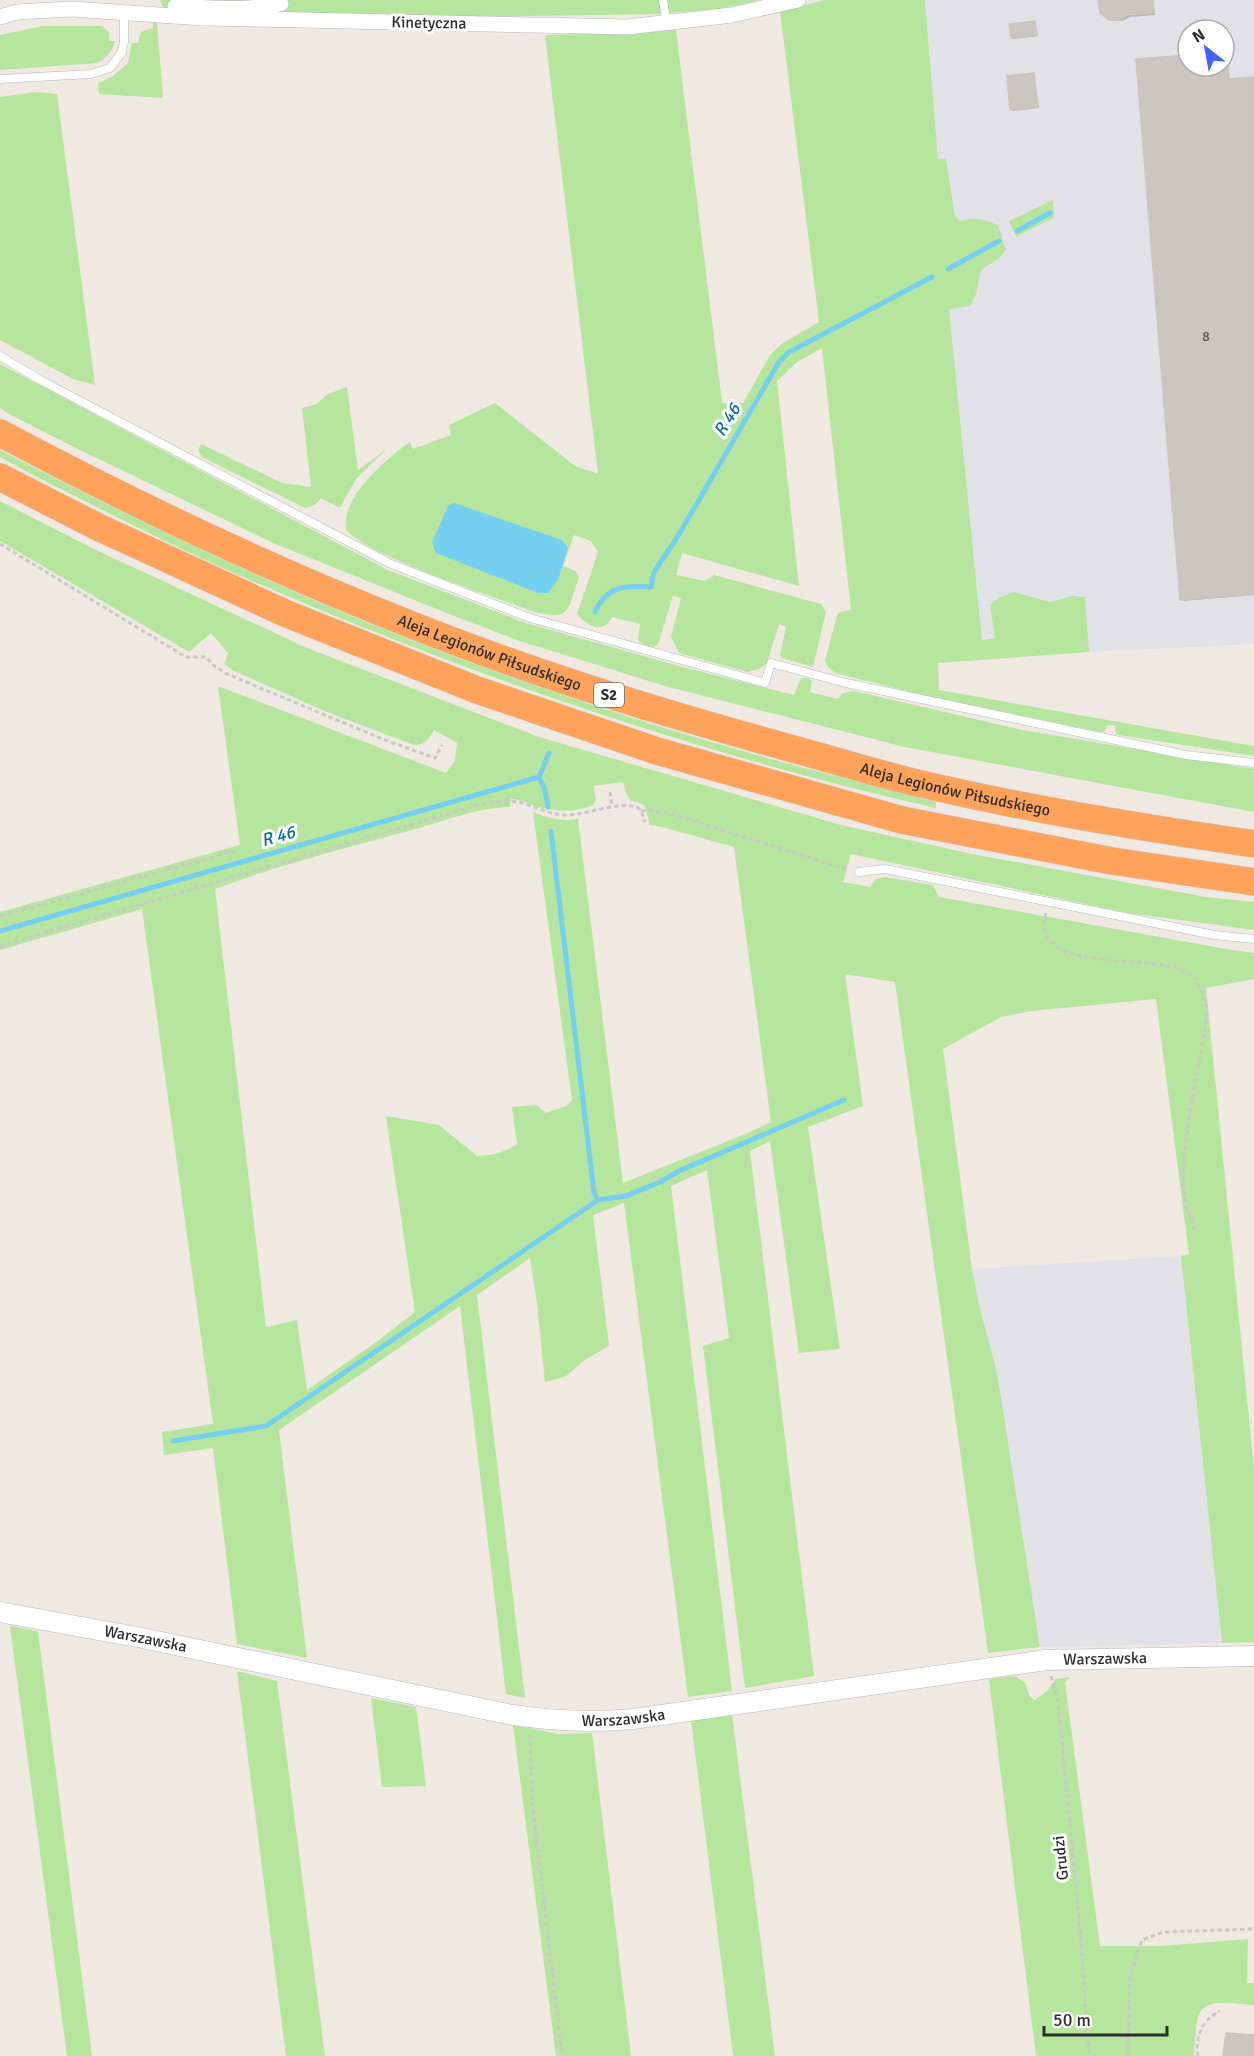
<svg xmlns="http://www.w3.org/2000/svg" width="1254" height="2056" viewBox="0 0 1254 2056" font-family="Signika,sans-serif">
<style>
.industrial{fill:#e3e1e8;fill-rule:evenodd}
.green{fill:#b6e59e;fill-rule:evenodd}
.water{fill:#75cff0}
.shadow{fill:#0003}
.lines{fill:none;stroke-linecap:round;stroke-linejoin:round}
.stream{stroke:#75cff0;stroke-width:5}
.building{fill:#cbc7bf;stroke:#cbc5ba;stroke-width:1.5}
.service-casing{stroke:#b4b7c1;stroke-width:9}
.minor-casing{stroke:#b4b7c1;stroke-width:16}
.tertiary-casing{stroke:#b4b7c1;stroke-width:21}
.motorway-casing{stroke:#c9c9c9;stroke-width:28}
.path{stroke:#c9c9c9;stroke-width:3;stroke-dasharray:4.5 3;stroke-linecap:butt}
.service{stroke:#fff;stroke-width:8}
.minor{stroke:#fff;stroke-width:15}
.tertiary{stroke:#fff;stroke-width:20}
.motorway{stroke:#ffa35c;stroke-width:27}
.labels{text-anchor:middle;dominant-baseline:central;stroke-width:6;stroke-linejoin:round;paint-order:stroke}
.number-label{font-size:14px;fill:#555452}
.shield{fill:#fff;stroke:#6d6d6d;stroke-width:1.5}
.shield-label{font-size:15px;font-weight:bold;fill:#2e2e2e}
.street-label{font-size:16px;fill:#2e2e2e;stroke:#fff}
.water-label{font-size:18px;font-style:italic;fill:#0d6fa3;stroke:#fff}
</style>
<rect width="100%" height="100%" fill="#efe9e1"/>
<path class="industrial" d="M925,0H1254V644L1089,652L1085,597L1061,598L1050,602L1014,592L995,638L982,640L949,309L976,294L980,270L998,259L999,232L998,225L993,223L959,221L955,216L946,159H938ZM1188,30H1224V66H1188ZM1054,218L1015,238L1010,221Z
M1181,1256L1222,1643L1040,1647L997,1372L978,1301L972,1269Z"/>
<path class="green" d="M160,0H761L719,9L659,14L401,18L164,10Z
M825,0H925L938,159H946L955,216L960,221C977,217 982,219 998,225L1006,250L998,259L981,270L976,294L970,306L949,309L982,640L995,638L990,605L999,598L1014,592L1050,602L1072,596L1085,597L1089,652L938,663L939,690L1254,746V756L1119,735L1116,734L1115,726L1108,725L1104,732H1101L927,696L835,673L828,667L825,661L837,615L839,612L851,610L822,348L797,362L777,381L799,586L682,553L676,575L705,581L714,575L821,604L826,612L813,667L782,658L780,655L786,627L779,624L767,663L759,669L747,672L679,653L671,637L681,598L673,596L658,644L652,648L640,643L638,639L640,624L612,617C603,635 587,626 577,614L598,552L591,541L574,535L563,566L576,571L579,577C567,611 571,622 532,611C497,598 362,554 346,529C341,497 387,458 410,442L413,449L451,435L449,425L495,403L575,466L598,474L545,35L638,33L676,30L722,403H743L770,355L783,343L819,322L780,11Z
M153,23H157L163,98L99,94L98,83L113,76L128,63L132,43H138L141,32L153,28Z
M43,26H102L109,32V41H115C112,52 107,58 97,63L0,70V35Z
M36,92L57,94L95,385L73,379L0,340V97Z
M1053,200L1054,218L1016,237L1009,221Z
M0,364L388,570L526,623L683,667L794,695L801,678H808L812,681L810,692L838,699L843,693L854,691L1022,730L1254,769V812L905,747L665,686L520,641L454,616L273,543L76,448L9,414L0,408Z
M347,387L358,470L387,449L356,479L340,508L321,498L315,505L305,508L202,457L198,450L201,444L282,483L311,487L302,408L317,404L326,395Z
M0,450C151,528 304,601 463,660C556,694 651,725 746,752C809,770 873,785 936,802V808C695,753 462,673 236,574C166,543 99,508 31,474L0,457Z
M0,501L94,549L307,648L539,737L841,825L972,854L1206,897L1254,902V930L1128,913L851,854L843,882L870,887L876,879L885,877L933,885L939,897L1232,950L1254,953V979L1206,988L1254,1469V1642L1222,1643L1181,1256L1189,1254L1156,999L1031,1011L1001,1017L943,1049L972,1269L978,1301L997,1372L1040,1647L988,1653L895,982L845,974L863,1106L808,1127L840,1349L799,1353L770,1141L750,1151L814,1676L745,1688L703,1346L729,1338L707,1170L671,1186L732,1691L688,1697L624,1203L593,1215L609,1346L586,1359L565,1377L545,1382L537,1303L530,1258L477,1295L525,1698L506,1694L460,1306L279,1430L307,1658L237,1644L213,1448L164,1455L162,1432L213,1424L142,909L0,950V912L240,845L218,686L446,773L455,761L457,743L434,730C429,739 425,745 414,745L327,712L232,670L224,664L228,653L211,633L189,652L0,541ZM623,782L627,795L631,801L638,802L645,806L650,825L662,827L734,847L771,1122L748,1133L623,1183L578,819C562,822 548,818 533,812L572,1100L566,1106L546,1113L536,1105L512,1107L517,1144C505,1153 492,1155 477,1156L439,1125L386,1116L415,1312L375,1343L307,1390L297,1320L266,1327L215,889C279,865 346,848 412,830C445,821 475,808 510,807L511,799C520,799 527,803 535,806C555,812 574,813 593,805L596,799L594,786Z
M10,1626L38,1631L92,2056H67Z
M237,1671L277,1681L325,2056H286Z
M1015,1676L1025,1683L1030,1697L1035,1700L1047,1691L1056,1679L1070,1677L1065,1682L1100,1946H1162L1248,1939L1247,1983H1254V2005C1238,2004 1203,1996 1198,2017C1195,2029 1195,2044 1194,2056H1036L989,1679Z
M371,1698L416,1707L426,1786L382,1787Z
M732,1714L775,2056H733L691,1720Z
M513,1725L558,1734L592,1733L631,2056H556Z"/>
<path class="water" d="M454,503L562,540L568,548L558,580L548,593H538L436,553L432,543L448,506Z"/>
<path class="shadow" d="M1101,0H1153L1155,15L1130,17L1122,21H1112L1105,17Z
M1035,22L1038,36L1014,39L1012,38Z
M1226,53L1230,81L1254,79V595L1183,601L1182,599L1188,57V66H1224V54Z
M1034,74L1039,108L1013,111L1012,109Z"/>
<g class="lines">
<path class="stream" d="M1017,231L1050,213
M948,269L999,241
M595,612C606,586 625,585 651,587L654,572L678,536L779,362L789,352L932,277
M539,777L545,790L548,807
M539,777L549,753
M0,931L539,777
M598,1200L626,1196L660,1182L679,1171L844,1100
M173,1441L266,1426L598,1200L594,1193L551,831"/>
</g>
<path class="building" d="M1098,0H1153L1154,13L1127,15L1120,20H1109L1100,13Z
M1035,21L1037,35L1011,38L1009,24Z
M1188,55V66H1228L1229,79L1254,77V594L1180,600L1136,59Z
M1034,73L1038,107L1010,110L1007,76Z
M1226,2033L1254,2035V2056H1223Z"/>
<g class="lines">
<g class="service-casing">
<path id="service" d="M663,0L667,24
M0,79L91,74L110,68L122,52L124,42V12
M0,356L42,381L391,564L530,618L765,683L771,663L846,683L1186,755L1254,763
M859,872L885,869L1214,935L1254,939"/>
</g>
<g class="minor-casing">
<path id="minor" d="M175,6C211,8 246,11 281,4
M0,17L17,12L71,9L203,18L628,27L732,15L798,0"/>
</g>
<g class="tertiary-casing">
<g id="tertiary">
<path id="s1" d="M0,1612L142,1638L508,1714C551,1721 590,1723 633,1719L1046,1660L1254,1656"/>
</g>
</g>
<g class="motorway-casing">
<g id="motorway">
<path id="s2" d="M0,433C135,505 274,571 417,627C543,677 673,716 804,752C840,762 876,773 913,782C1026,809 1140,827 1254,844"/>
<path d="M0,477L98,527L287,614L477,690L657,751L902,820L1112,861L1254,882"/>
</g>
</g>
<path class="path" d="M0,544L186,657H206L213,665L227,674L385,740L435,758L442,745
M610,792L612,807
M641,811L649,810L672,814L842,868H849
M1046,913C1030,983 1168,945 1195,979C1198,984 1204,994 1205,1000C1209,1014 1201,1052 1198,1068C1191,1106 1183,1146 1183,1185C1183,1201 1189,1215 1195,1229
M0,916L239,850
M0,946L485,803C496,802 508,800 518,802C535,806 549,815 567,815C586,815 619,801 636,807C642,809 643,817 645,822
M1051,1676L1058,1701L1080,1929L1089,2056
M530,1735L532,1799L562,2056
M1128,2056L1130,1975L1142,1940L1164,1932L1254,1929
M1198,2056C1195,2036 1202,2020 1220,2011"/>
<use href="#service" class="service"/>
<use href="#minor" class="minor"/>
<use href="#tertiary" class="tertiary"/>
<use href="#motorway" class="motorway"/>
</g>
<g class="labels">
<g class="number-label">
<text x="1206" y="336">8</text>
</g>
<rect class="shield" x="594" y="683" width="30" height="24" rx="4.5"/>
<g class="shield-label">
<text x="609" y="695">S2</text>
</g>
<g class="street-label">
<text transform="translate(429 23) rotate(1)">Kinetyczna</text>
<text stroke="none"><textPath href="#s2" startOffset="537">Aleja Legionów Piłsudskiego</textPath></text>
<text stroke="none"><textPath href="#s2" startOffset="1023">Aleja Legionów Piłsudskiego</textPath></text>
<text stroke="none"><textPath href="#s1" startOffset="148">Warszawska</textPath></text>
<text stroke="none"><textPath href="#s1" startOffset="1120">Warszawska</textPath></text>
<text stroke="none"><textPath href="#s1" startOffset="634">Warszawska</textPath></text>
<text transform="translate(1061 1858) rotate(-96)">Grudzi</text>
</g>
<g class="water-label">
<text transform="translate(727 420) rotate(-59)">R 46</text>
<text transform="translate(278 836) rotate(-16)">R 46</text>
</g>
</g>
<g transform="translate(1206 48) rotate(329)"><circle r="28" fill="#ffffff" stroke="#ababab" stroke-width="1.5"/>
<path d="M0-4.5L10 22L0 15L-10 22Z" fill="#4264fb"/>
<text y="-9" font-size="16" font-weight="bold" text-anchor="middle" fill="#2e2e2e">N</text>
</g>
<path d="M1044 2026v9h123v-9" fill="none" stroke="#2e2e2e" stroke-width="3"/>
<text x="1053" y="2026" font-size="18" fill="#2e2e2e" stroke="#ffffff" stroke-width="4.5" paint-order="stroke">50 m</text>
</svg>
